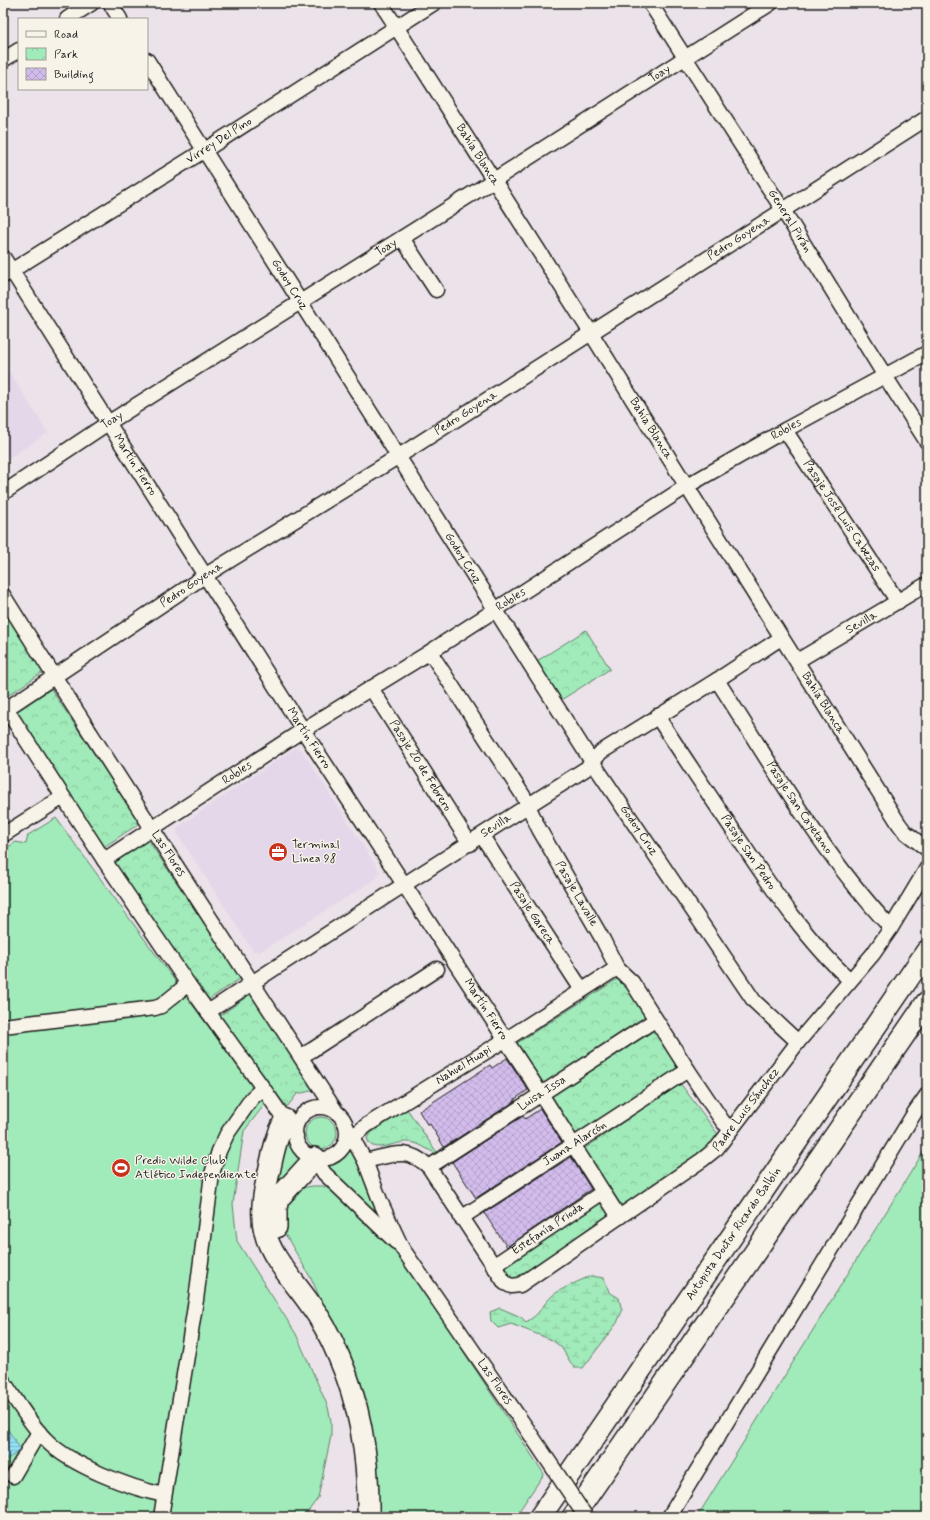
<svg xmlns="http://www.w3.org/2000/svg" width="930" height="1520" viewBox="0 0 930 1520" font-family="Mynerve,sans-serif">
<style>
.built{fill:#e4d7ea}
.grass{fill:#a1eab9;stroke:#5e836a}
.wetland{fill:url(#wetland-marsh);stroke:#5e836a}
.park{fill:url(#park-crowns);stroke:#5e836a}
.water{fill:url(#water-rules);stroke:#63909d}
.building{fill:url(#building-cross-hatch);stroke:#1c1c1c}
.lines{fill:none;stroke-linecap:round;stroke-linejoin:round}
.minor-casing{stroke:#1c1c1c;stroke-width:17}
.highway-casing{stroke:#1c1c1c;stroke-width:24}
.minor{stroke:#f7f3e8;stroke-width:14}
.highway{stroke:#f7f3e8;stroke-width:21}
.minor-bridge-casing{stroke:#1c1c1c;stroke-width:17;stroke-linecap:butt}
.minor-bridge{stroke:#f7f3e8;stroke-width:14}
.labels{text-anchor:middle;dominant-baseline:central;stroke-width:3;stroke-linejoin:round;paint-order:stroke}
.street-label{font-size:12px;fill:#1c1c1c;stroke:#f7f3e8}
.poi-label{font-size:12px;fill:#1c1c1c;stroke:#f7f3e8;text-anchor:start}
</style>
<defs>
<pattern id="wetland-marsh" width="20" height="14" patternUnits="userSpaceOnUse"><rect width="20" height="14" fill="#a1eab9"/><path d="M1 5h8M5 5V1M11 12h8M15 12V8" fill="none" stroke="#8ac89e"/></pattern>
<pattern id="park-crowns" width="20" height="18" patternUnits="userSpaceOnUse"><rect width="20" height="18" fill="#a1eab9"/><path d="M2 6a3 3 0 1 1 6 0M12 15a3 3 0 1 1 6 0" fill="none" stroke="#8ac89e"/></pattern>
<pattern id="water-rules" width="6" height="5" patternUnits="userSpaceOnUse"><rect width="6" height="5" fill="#92def3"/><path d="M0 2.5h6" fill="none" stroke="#7dbed0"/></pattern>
<pattern id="building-cross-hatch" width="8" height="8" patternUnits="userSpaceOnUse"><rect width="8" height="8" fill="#d2bcec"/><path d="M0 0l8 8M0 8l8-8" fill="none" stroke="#b4a1ca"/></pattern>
</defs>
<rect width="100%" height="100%" fill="#ece2e9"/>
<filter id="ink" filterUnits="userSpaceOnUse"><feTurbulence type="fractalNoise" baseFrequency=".025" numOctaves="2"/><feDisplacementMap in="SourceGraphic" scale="8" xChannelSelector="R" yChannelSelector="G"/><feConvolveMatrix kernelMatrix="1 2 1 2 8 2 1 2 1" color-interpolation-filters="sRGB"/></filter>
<g filter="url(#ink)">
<path class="built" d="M4,364L48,433L3,462V365Z
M295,748L301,749L380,872L377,878L260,952L253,951L177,833L178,827Z"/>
<path class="grass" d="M56,818L265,1104L244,1131L233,1204L237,1241L296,1334L328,1407L331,1421V1436L318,1498L304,1517H3V850L16,842L26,844L28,835Z
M305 1133a16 16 0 1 1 32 0a16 16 0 1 1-32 0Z
M285,1136L303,1160L278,1181L269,1193Z
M927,1146V1517H697Z
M347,1149L354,1153L376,1212L328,1167L329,1161Z
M313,1186H323L332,1191L385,1239L403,1259L544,1474L515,1517H375L333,1328L312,1280L285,1234L281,1220L284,1199L301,1188Z"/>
<path class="wetland" d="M591,1276L604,1278L609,1292L619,1298L622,1311L617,1323L583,1368H574L561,1347L552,1340L511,1324L498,1328L491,1321L490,1312L500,1308L521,1317L526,1322C541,1314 541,1306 552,1296C560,1289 581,1280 591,1276Z"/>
<path class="park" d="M3,605L46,670L4,698L3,696Z
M586,630L610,669L561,700L537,661Z
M51,689L140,823L104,847L16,712Z
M148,840L241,978L205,1002L113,864Z
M619,978L622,980L646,1016L645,1019L545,1085H541L515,1047L517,1043Z
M252,993L315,1090L297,1094L287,1107L218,1017Z
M654,1029L679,1068L575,1135L550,1097Z
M680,1083L720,1137L624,1209L584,1149Z
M407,1109L438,1154C428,1151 419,1142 408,1142C395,1141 371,1156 367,1138L371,1133Z
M598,1203L601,1204L608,1214L606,1219L518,1279H513L505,1268L506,1264Z"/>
<path class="water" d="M3,1422L21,1450L3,1462Z"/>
<path class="building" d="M507,1058L528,1090L515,1099V1101L444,1147L430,1124L428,1126L419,1111L490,1065L492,1068Z
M540,1109L562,1142L476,1198L452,1162L523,1116L525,1119Z
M571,1157L591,1189L507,1247L484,1213Z"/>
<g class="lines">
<g class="minor-casing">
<g id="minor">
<path d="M110,3L120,19"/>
<path id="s1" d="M381,3L591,333L719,538L899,824L905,832L927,849"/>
<path id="s2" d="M650,3L783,210L885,376L927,442"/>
<path d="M67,19L92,3"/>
<path d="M3,60L19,50"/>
<path id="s3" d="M147,60L585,751L754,1001L798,1042"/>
<path d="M402,238L436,290"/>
<path id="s4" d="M3,257L303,730L541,1094L619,1217"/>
<path id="s5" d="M3,276L205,150L434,3"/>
<path id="s6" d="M785,430L898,602"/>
<path id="s7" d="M3,493L108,423L494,180L771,3"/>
<path id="s8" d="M3,595C111,768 224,939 335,1110"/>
<path id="s9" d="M430,652L524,797L539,829L603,940L617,968L632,982L688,1070L723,1122L731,1129"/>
<path id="s10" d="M797,661L927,584"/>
<path id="s11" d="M717,680C771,764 822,854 891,928"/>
<path id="s12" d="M371,688L470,844"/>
<path d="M3,704L104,860L188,984L263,1088L296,1136"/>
<path id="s13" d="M6,709L206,575L399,456L927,118"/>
<path id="s14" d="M657,716C685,759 714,802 743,845C773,890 809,943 850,980"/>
<path d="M3,835L63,797"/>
<path id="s15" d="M482,836L582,990"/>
<path id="s16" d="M104,860L303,730L430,652L687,486L785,430L927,353"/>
<path id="s17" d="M208,1012C333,929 460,849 587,768L601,752L717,680L781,638"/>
<path d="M3,1026L155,1008L161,1006L188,984"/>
<path d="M301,1056L312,1050L437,969"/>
<circle cx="321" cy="1133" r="26"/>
<path id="s18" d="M347,1128L365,1161L381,1203L402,1248L527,1429"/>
<path id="s19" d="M345,1143L367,1125L505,1040L617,968"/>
<path d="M315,1158L324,1173L396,1242"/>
<path id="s20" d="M365,1161C392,1155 407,1146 429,1167L505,1283L511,1286L520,1285L702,1160L717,1148L798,1042L873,954L891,928L927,868"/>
<path id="s21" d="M429,1167L655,1020"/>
<path id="s22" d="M461,1218L688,1070"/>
<path id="s23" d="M493,1266L603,1192"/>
<path d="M3,1381C17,1401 29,1423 46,1440C70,1465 130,1488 164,1495"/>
<path d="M13,1476L39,1432"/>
<path d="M161,1517L196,1300L212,1174L219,1151L227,1134L252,1098L263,1088"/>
<path d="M669,1517L915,1112L927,1095"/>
</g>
</g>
<g class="highway-casing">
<g id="highway">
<path d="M285,1120C276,1137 273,1154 269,1172C264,1192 260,1213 265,1232C271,1258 295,1282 310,1304C322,1320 331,1338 339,1357C361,1407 369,1462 368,1517"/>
<path d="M276,1227V1208L278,1199L315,1158"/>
<path id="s24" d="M540,1517L927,951"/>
<path d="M573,1517L927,1002"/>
</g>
</g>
<use href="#minor" class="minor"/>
<use href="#highway" class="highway"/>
<g class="minor-bridge-casing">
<path id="minor-bridge" d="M527,1429L586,1517"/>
</g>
<use href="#minor-bridge" class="minor-bridge"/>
</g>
</g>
<defs>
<g id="office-disc" transform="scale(1)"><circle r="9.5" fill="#c8321e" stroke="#f7f3e8"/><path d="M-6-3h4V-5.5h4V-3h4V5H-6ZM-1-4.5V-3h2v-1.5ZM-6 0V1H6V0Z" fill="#fff"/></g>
<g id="stadium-disc" transform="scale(1)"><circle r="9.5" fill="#c8321e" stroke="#f7f3e8"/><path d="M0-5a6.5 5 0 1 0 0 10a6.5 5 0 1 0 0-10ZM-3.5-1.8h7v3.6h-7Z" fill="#fff"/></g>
</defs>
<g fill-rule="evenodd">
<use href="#office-disc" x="278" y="852"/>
<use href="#stadium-disc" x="121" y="1168"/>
</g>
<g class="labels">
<g class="street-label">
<text stroke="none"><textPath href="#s7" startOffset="779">Toay</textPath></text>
<text stroke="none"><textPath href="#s5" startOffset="255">Virrey Del Pino</textPath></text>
<text stroke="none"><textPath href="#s1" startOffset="180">Bahía Blanca</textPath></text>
<text stroke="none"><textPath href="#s2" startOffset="259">General Pirán</textPath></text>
<text stroke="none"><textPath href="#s13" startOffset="871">Pedro Goyena</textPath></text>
<text stroke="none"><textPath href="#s7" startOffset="455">Toay</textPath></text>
<text stroke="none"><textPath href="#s3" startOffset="266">Godoy Cruz</textPath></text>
<text stroke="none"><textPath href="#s13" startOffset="547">Pedro Goyena</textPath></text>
<text stroke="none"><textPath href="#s7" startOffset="131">Toay</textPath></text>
<text stroke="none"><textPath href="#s1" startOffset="504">Bahía Blanca</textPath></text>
<text stroke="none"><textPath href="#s16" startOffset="807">Robles</textPath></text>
<text stroke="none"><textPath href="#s4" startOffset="246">Martín Fierro</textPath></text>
<text stroke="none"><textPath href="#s6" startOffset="103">Pasaje José Luis Cabezas</textPath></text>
<text stroke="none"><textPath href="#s3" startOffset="590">Godoy Cruz</textPath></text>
<text stroke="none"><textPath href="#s13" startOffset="223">Pedro Goyena</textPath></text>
<text stroke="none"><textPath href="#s16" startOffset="483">Robles</textPath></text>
<text stroke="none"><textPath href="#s10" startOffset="75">Sevilla</textPath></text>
<text stroke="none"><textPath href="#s1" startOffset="828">Bahía Blanca</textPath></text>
<text stroke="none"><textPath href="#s4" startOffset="570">Martín Fierro</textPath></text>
<text stroke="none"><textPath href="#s12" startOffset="92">Pasaje 20 de Febrero</textPath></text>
<text stroke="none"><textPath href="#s16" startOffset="159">Robles</textPath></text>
<text stroke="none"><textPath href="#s11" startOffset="152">Pasaje San Cayetano</textPath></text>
<text stroke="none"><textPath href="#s17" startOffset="343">Sevilla</textPath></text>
<text stroke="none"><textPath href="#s3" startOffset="914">Godoy Cruz</textPath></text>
<text stroke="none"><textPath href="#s14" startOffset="164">Pasaje San Pedro</textPath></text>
<text stroke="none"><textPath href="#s8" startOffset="307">Las Flores</textPath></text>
<text stroke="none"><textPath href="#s9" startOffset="283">Pasaje Lavalle</textPath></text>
<text stroke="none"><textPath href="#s15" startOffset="92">Pasaje Gareca</textPath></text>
<text stroke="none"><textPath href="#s4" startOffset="894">Martín Fierro</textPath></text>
<text stroke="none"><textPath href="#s19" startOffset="142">Nahuel Huapi</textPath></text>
<text stroke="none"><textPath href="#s21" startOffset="135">Luisa Issa</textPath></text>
<text stroke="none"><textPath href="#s20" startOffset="511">Padre Luis Sánchez</textPath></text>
<text stroke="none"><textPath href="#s22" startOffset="136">Juana Alarcón</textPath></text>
<text stroke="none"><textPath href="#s23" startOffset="66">Estefanía Prioda</textPath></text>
<text stroke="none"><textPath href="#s24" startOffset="343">Autopista Doctor Ricardo Balbín</textPath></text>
<text stroke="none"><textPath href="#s18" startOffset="295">Las Flores</textPath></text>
</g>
<g class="poi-label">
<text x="292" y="845">Terminal<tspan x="292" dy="14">Línea 98</tspan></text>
<text x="135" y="1161">Predio Wilde Club<tspan x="135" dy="14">Atlético Independiente</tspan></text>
</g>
</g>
<rect width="930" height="1520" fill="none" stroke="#f7f3e8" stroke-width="16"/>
<rect x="8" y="8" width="914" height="1504" fill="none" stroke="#1c1c1c" stroke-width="1.5" filter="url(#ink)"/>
<rect x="18" y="18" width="130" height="72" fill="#f7f3e8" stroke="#9f9d96"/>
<rect x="26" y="31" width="20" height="6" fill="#f7f3e8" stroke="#9f9d96"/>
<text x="54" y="38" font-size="12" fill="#1c1c1c">Road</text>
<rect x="26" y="48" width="20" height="12" fill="url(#park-crowns)" stroke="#9f9d96"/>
<text x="54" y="58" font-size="12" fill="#1c1c1c">Park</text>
<rect x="26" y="68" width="20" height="12" fill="url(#building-cross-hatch)" stroke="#9f9d96"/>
<text x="54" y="78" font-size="12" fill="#1c1c1c">Building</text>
</svg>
